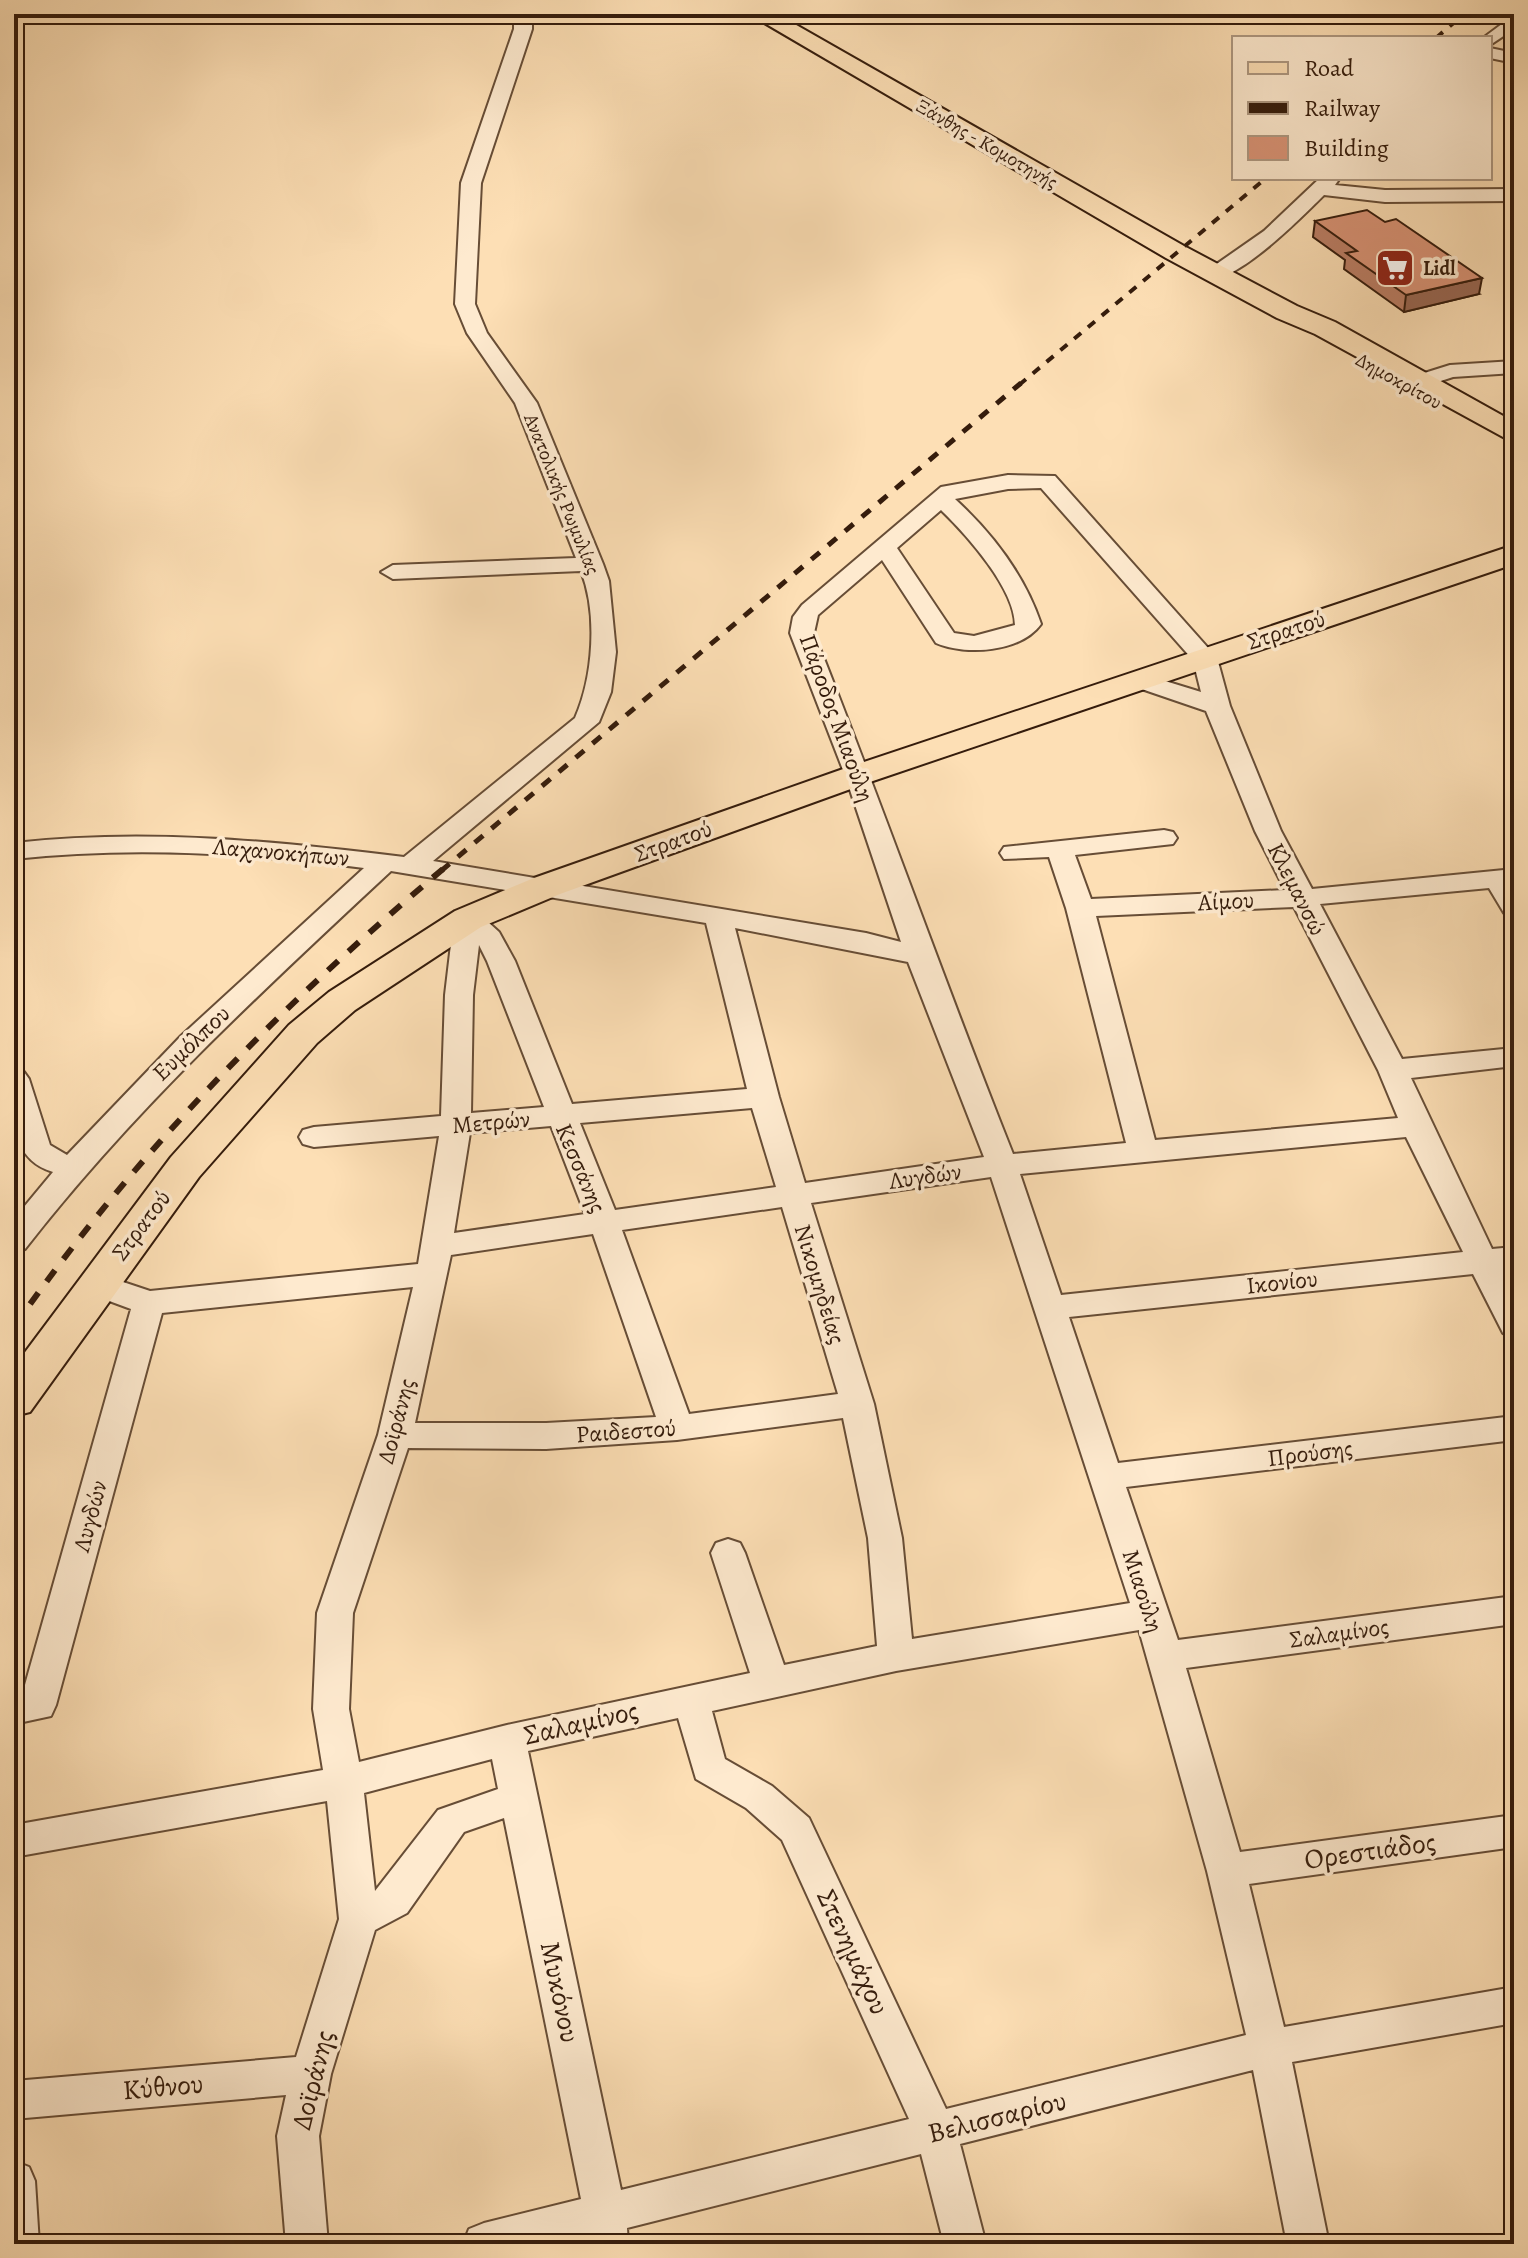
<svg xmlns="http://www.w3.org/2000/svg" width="1528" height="2258" viewBox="0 0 1528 2258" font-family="Alegreya,serif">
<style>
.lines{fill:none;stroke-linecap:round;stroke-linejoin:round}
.minor-casing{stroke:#674d36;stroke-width:4}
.major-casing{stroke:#351c0c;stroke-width:4}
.minor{fill:#feeacf;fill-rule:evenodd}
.major{fill:#fddfb5;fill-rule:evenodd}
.rail-far2{stroke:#351c0c;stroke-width:4;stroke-dasharray:9 9;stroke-linecap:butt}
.rail-far1{stroke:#351c0c;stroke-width:5;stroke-dasharray:11 11;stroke-linecap:butt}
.rail{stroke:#351c0c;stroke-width:6;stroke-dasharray:14 14;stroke-linecap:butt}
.wall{fill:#bb7e65;stroke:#351c0c;stroke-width:2}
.shaded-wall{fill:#986753;stroke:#351c0c;stroke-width:2}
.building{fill:#d99376;stroke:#351c0c;stroke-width:2}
.labels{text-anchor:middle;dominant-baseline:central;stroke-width:7;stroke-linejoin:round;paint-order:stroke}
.far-street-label{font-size:20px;fill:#351c0c;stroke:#feeacf}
.far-poi-label{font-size:20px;font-weight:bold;fill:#351c0c;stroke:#feeacf;text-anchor:start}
.street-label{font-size:24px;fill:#351c0c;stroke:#feeacf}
.near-street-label{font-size:28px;fill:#351c0c;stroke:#feeacf}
</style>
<rect width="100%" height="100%" fill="#fddfb5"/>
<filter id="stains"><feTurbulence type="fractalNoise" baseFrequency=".0025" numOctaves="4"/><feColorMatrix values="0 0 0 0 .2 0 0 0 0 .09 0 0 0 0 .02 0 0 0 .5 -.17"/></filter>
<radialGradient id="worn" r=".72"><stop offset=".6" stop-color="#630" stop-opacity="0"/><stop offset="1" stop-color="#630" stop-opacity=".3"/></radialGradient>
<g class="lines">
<g class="minor-casing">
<path id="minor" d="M514,14H532V29L481,183L475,304L487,333L537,403L603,564L609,581L616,652L611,692L599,722L433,861L866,933L901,942L845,775L790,633L793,617L802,605L941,487L1008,475L1055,476L1217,658L1230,706L1281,831L1312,889L1514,869V915L1504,913L1489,888L1320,904L1402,1059L1514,1048V1066L1411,1078L1492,1249L1514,1247V1269L1503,1270L1514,1293V1337L1503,1333L1473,1274L1069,1317L1118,1463L1514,1416V1440L1126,1487L1178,1640L1514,1596V1624L1186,1668L1240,1852L1514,1815V1847L1249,1884L1284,2027L1514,1987V2023L1292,2062L1329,2244H1287L1253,2070L960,2144L986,2244H944L921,2154L627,2228L628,2244H586L585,2239L565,2244H463L469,2229L484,2223L581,2199L504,1818L464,1832L407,1913L375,1930L331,2074L319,2136L328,2244H286L277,2136L286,2095L14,2119V2081L296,2057L339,1919L327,1801L14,1857V1825L323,1770L313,1709L317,1613L378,1435L413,1287L162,1313L56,1705L51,1716L14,1724V1694L23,1692L131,1309L85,1292L80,1284L85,1276L96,1273L150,1291L418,1264L439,1136L314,1147L303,1144L299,1137L303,1130L314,1127L441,1116L445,995L454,919L458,913H478L499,932L515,961L572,1104L747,1089L706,923L391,871C262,991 134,1109 25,1249L14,1252V1219L53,1172C6,1158 14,1109 14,1069L24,1072L29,1079L50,1145L67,1155L181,1036L364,868C247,853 131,846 14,859V843C145,828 274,841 404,857L575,718C593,677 598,614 581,571L393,579L381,572L393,565L576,558L515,403L467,333L455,304L461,183L514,29ZM1041,488L1193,660L1201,692L1139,673L1127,680L1130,685L1206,711L1255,831L1285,890L1091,899L1075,855L1173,844L1177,838L1173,832L1164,830L1004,847L1000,853L1004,859L1049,857L1066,908L1126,1143L1013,1154C944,981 883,806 814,633L818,615L882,560L936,643C966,656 1021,652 1041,624C1025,576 992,533 955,499L1008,489ZM941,510C967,535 1015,589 1015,625L974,636L954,633L897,548ZM1294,907L1378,1070L1398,1118L1155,1140L1096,916ZM735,928L908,962L984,1157L805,1183L779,1097ZM479,945L487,961L544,1107L471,1113L473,995ZM752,1108L776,1187L615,1210L580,1123ZM551,1126L585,1214L454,1233L470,1133ZM1406,1137L1463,1252L1061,1295L1020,1174ZM991,1177L1130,1603L912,1639L902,1538L874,1404L811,1203ZM782,1207L838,1394L689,1414L622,1230ZM593,1234L656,1417L546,1423H415L451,1255ZM843,1418L868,1538L877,1646L784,1665L745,1553L740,1543L728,1539L716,1543L711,1553L750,1673L507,1725L359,1762L349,1709L353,1613L408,1448L546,1449L677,1440ZM1139,1630L1207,1871L1246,2035L946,2109L809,1818L772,1786L725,1759L712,1711L896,1671ZM678,1718L696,1779L746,1808L782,1840L909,2119L621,2190L528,1751ZM492,1759L498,1789L438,1810L375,1891L364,1793Z
M1514,15V29L1490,45V38H1483Z
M1490,48L1514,53V63L1490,58Z
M1320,178H1340L1335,185L1385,190L1514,189V201L1385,202L1324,195C1304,215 1235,285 1208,278L1205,274L1208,270L1264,231Z
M1514,361V373L1453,377L1407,392L1396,386L1399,381L1450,365Z
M14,2161L29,2167L35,2181L39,2244H14Z"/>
</g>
<g class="major-casing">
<path id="major" d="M749,14H777L1184,246L1297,306L1335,322L1514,422V443L1315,334L1277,318L1166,258Z
M1514,545V564L870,782L560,894L481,927L355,1010L317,1043L199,1177L30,1412L14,1416V1367L171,1157L289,1025L329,992L455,911L534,878L846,768Z"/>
</g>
<use href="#minor" class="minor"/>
<use href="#major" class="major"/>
<path class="rail-far2" d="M1436,38L1464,14
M1019,385L1266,178"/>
<path class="rail-far1" d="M441,871L1021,383"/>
<path class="rail" d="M14,1327C134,1154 282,1004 443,869"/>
</g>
<path class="wall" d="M1315,221L1479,294L1404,312L1344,269L1345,260L1313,237Z
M1510,575H1514V593L1509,581Z"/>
<path class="shaded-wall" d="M1482,278L1479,294L1404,312L1406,295Z"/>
<path class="building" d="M1367,210L1385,222L1396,219L1482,278L1406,295L1346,253L1357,251L1315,221Z"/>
<defs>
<g id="supermarket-square" transform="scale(2)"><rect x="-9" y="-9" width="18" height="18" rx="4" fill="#8f2418" stroke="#feeacf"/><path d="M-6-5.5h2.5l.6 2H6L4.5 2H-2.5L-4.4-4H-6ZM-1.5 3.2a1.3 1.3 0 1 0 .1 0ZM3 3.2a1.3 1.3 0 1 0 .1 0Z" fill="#fff"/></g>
</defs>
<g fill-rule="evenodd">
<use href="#supermarket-square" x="1395" y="268"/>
</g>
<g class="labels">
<g class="far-street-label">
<text transform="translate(987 144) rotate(30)">Ξάνθης - Κομοτηνής</text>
<text transform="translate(1399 381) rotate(29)">Δημοκρίτου</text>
<text transform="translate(562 494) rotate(68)">Ανατολικής Ρωμυλίας</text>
</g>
<g class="far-poi-label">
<text x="1423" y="268">Lidl</text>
</g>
<g class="street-label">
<text transform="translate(1286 630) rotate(-18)">Στρατού</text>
<text transform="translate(837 718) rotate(70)">Πάροδος Μιαούλη</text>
<text transform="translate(673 841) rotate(-20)">Στρατού</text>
<text transform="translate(281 852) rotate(5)">Λαχανοκήπων</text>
<text transform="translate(1297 889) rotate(63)">Κλεμανσώ</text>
<text transform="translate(1226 901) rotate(-3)">Αίμου</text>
<text transform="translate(191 1043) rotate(-44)">Ευμόλπου</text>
<text transform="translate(491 1122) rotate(-5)">Μετρών</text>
<text transform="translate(581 1168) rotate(67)">Κεσσάνης</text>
<text transform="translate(925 1176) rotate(-8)">Λυγδών</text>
<text transform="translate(141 1225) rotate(-53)">Στρατού</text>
<text transform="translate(1282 1282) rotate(-6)">Ικονίου</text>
<text transform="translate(820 1284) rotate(73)">Νικομηδείας</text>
<text transform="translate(396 1421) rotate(-75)">Δοϊράνης</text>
<text transform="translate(626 1431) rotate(-4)">Ραιδεστού</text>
<text transform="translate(1310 1453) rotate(-7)">Προύσης</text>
<text transform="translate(90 1516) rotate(-75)">Λυγδών</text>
<text transform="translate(1143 1591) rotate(72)">Μιαούλη</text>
<text transform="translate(1339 1633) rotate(-8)">Σαλαμίνος</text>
</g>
<g class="near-street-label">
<text transform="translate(581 1723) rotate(-13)">Σαλαμίνος</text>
<text transform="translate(1370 1851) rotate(-8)">Ορεστιάδος</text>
<text transform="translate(853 1952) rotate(65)">Στενημάχου</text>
<text transform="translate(560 1992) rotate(78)">Μυκόνου</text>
<text transform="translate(313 2080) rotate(-76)">Δοϊράνης</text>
<text transform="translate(163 2087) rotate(-5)">Κύθνου</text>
<text transform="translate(997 2117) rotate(-14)">Βελισσαρίου</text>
</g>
</g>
<rect width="1528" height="2258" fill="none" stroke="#fddfb5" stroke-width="48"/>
<rect x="16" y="16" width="1496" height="2226" fill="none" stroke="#351c0c" stroke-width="4"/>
<rect x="24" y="24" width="1480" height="2210" fill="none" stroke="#351c0c" stroke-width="2"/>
<rect x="1232" y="36" width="260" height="144" fill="#feeacf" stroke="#ae9881" stroke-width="2"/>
<rect x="1248" y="62" width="40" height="12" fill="#fddfb5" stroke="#ae9881" stroke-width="2"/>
<text x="1304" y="76" font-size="24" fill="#351c0c">Road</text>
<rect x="1248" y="102" width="40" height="12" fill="#351c0c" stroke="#ae9881" stroke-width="2"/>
<text x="1304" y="116" font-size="24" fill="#351c0c">Railway</text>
<rect x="1248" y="136" width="40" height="24" fill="#d99376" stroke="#ae9881" stroke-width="2"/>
<text x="1304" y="156" font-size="24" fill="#351c0c">Building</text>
<rect width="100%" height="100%" filter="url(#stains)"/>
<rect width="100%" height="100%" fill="url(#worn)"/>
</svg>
